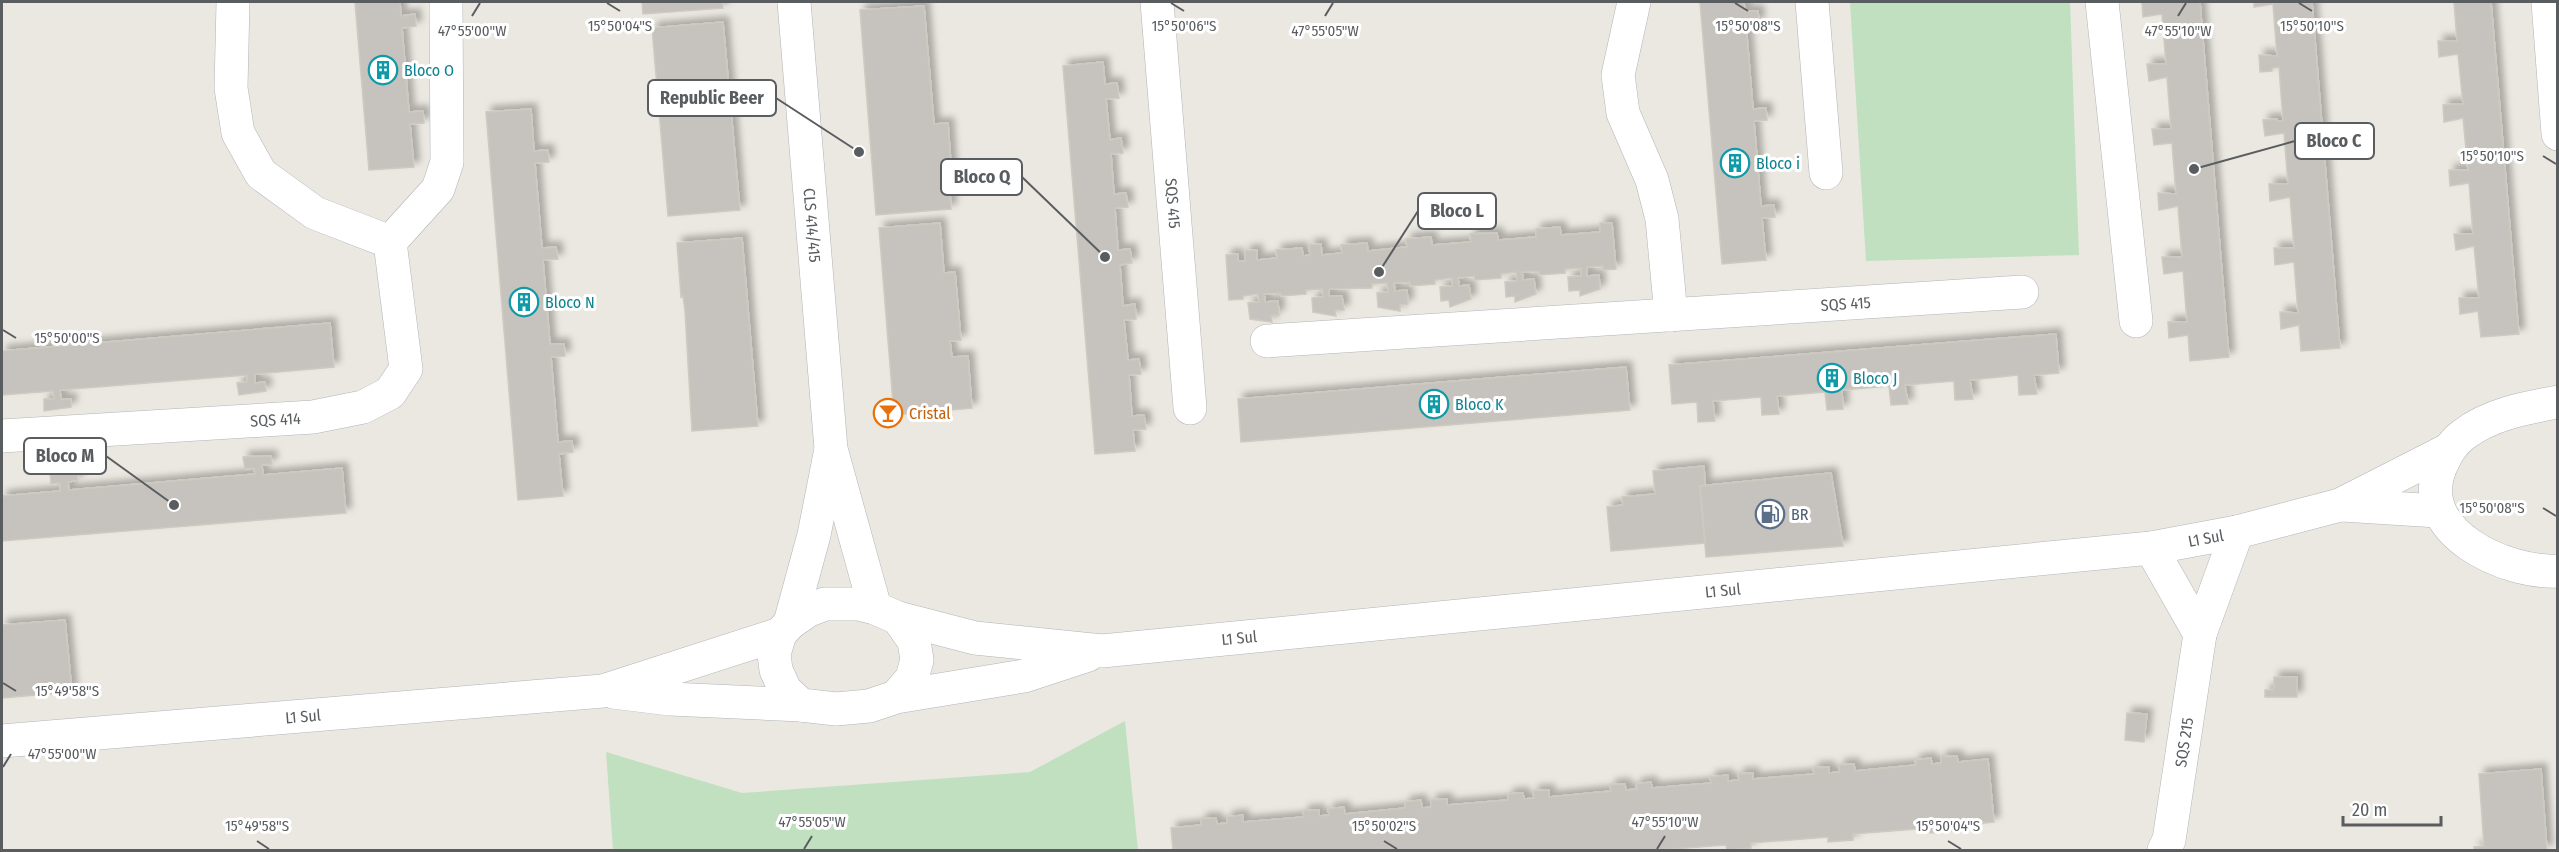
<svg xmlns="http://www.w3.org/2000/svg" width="2559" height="852" viewBox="0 0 2559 852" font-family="'Fira Sans Condensed',sans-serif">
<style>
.green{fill:#c0e0bf}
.building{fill:#c6c3be;stroke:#cfcac0;stroke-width:1.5;filter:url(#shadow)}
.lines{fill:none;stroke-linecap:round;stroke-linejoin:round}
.minor-casing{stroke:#b1b4b7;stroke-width:34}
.minor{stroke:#fff;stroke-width:33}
.ticks{fill:none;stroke:#595d60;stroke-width:2}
.labels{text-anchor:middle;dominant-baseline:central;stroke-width:6;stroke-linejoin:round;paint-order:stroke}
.culture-label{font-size:16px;fill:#0d838f;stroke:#fff;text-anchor:start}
.street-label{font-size:16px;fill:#595d60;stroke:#fff}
.food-label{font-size:16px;fill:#c56008;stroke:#fff;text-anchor:start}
.service-label{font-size:16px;fill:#4e5e75;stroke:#fff;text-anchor:start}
.ticks-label{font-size:15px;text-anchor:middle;fill:#595d60;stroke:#fff;stroke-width:6;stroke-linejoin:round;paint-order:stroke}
.leader{fill:none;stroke:#595d60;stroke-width:2}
.callout-dot{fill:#595d60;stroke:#fff;stroke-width:2}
.callout{fill:#fff;stroke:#595d60;stroke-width:2}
.callout-label{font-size:18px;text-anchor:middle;font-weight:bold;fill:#595d60}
</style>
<defs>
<filter id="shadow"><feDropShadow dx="5.5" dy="-5.5" stdDeviation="3" flood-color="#0004"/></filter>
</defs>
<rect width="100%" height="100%" fill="#ebe8e1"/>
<path class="green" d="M1850,2H2070L2079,255L1866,261Z
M1125,721L1138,850H613L606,752L742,793L1030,772Z"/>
<path class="building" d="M355,2H400L401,16L415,14L416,26L402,28L409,112L423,111L424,123L410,124L414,167L369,170Z
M642,2H722L723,8L643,14Z
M1700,2H1744L1745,11H1758L1759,23L1746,24L1753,109L1766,108L1767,120L1754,121L1761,206L1774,205L1775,217L1762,218L1766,260L1722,264Z
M2142,2H2200L2229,357L2190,361L2188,335L2169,338L2168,322H2187L2183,271L2164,274L2162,257H2182L2178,206L2159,210L2158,193L2176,194L2172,143L2154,145L2152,129H2171L2167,77L2149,81L2147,64H2166L2162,14L2143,17Z
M2254,2H2312L2340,348L2301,351L2299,325L2281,329L2280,312L2298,313L2294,262L2275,265L2274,248H2294L2290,197L2270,201L2269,184H2288L2284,133L2265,136L2263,120L2277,119V121H2283L2279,67L2272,68V71L2260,72L2259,55L2277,56L2273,4L2254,7Z
M2454,2H2491L2519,334L2481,337L2478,311L2460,314L2459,298H2479L2474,246L2456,250L2454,234H2473L2469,183L2450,186L2449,170H2468L2463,118L2444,122L2443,105L2463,104L2458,54L2439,57L2438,41H2457Z
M924,6L934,124L948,123L953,192H950L951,209L876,215L860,10Z
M723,22L740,210L668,216L652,28Z
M1103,62L1105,84L1117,83L1119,98L1106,99L1110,140L1121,138L1123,153L1111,154L1114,194L1126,193L1128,207L1115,208L1118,250L1130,249L1132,263L1120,265L1123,306L1135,304L1136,319L1124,320L1128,360L1139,359L1141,374L1129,375L1132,416L1144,415L1146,429L1133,430L1135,451L1095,454L1063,66Z
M531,109L534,151L548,150L549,162L535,163L542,248L556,247L558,259L543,260L550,344H564L565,356L551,357L558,442L572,441L573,452L559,454L563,496L518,500L486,112Z
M940,223L944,273L955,272L961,340L950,341L952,357L968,356L972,408L894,415L879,228Z
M1600,223H1612L1616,269L1603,270V266L1587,267V276L1599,275L1600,289L1580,296V290L1569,291L1568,277L1581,276V268L1565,269V273L1539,275V271L1522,272L1523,280L1534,279L1536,294L1515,302V296L1506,297L1505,282L1517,281L1516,272L1501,274V278L1475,280L1474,276L1458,278L1459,286L1469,285L1471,299L1450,307L1449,300L1441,301L1440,287L1452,286V278L1435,280V284L1410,286V282L1394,283L1395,291L1407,290L1408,304L1400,305V311L1378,307L1377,293L1388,292L1387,283L1372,284V288L1329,289V296H1342L1344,310H1335L1336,316L1313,312L1312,298L1323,297L1322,289L1306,290V294L1281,296V293L1264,294L1265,302L1278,301L1279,315H1271L1272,322L1250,319L1248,303L1259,302L1258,294L1243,296V299L1229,300L1226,255L1238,254V261H1245V251L1257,250V260L1277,258L1276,250L1302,248L1303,256L1310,255L1309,245L1321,244L1322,255L1342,253L1341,245L1367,243L1368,251L1407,247L1406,239L1431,237L1432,245L1471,242L1470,234L1497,233L1498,240L1536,237V229L1560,227L1561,235L1600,232Z
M742,238L758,426L692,431L685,311L683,296L681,297L677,243Z
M330,323L334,367L255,374V383L265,382L266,391L239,395L237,383L247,382V375L60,390L61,399H71V407L44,411V399H54L53,391L2,395V351Z
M2056,334L2059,373L2034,375L2037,394L2019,395L2018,375L1970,380L1973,399L1955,400L1954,381L1905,385L1908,404L1891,405L1889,386L1842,390L1843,409L1827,410L1825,392L1777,396L1779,414L1762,415L1761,397L1713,401L1715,421L1698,422L1697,402L1672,404L1669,365Z
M1626,367L1630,410L1241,442L1238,399Z
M271,456L272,464L262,465L263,475L342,468L346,513L2,541V496L60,491V483L51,484L50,472H77L78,480L68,482L69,490L255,474L254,468L245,469L243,457Z
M1704,466L1705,485L1700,486L1705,543L1611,551L1607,507L1623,505L1622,497L1655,494L1653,471Z
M1831,473L1843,546L1706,557L1700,486Z
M65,620L72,692L2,698V625Z
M2274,677H2297V697H2265V690H2274Z
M2127,713L2147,714L2144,742L2125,740Z
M1957,756L1958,762L1988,759L1994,822L1955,826V831L1930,833L1929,828L1853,834V840L1828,842V837L1751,843V848L1727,850L1726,845L1659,850H1173L1171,828L1201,825V819L1216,818L1217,824L1227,823V817L1243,815V822L1304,817L1303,811L1319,810V816L1329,815L1328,809L1344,807L1345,814L1405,808V802L1421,800L1422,808L1431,807V800L1447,799V805L1508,800V794L1523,793L1524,799L1534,798L1533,791L1549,790V797L1611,791L1610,785L1625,784L1626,790L1637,789L1636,784L1651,782L1652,788L1711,783L1710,777L1728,775V781L1739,780L1738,774L1753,773V779L1814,774L1813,768L1829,767V773L1839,772V765L1854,764L1855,771L1916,765L1915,760L1931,758L1932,764L1941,763V757Z
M2541,769L2547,850H2474V847L2484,846L2479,774Z"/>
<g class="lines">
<g class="minor-casing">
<g id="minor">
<path id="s1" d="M794,2L831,449L875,608"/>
<path id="s2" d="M1157,2L1190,408"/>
<path d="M1634,2L1618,75L1623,113L1652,180L1662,219L1671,315"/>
<path d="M1812,2L1826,173"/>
<path d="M2102,2L2136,321"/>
<path d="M2548,2L2558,134"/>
<path d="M390,242L438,189L447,162L446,2"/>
<path id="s3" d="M1267,341L2022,292"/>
<path d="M2558,402C2525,408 2490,414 2463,435C2451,444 2446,455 2440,468C2414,532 2506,574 2558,571"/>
<path id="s4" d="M2,436L313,417L363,407L390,393L406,369L390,242L315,213L261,174L238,133L231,88L233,2"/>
<path d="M2342,505L2438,511"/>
<path d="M2151,548L2200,634"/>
<path id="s5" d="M898,618L975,638L1102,651L2151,548L2237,532L2340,505L2448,450"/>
<path d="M790,623L814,535L830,454"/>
<path d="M613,692L670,699L801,705"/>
<path d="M896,697L912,678L917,660L914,641L898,618L875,608L859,604H825L809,610L790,623L780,634L774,654L776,670L785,690L801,705L836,709L869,706L896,697L1024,676L1088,655"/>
<path id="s6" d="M2,741L603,691L780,634"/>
<path id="s7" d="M2164,850L2169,840L2200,634L2237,532"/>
</g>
</g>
<use href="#minor" class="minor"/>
</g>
<path class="ticks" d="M607,3L620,11M1171,3L1184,11M1735,3L1748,11M2299,3L2312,11M472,16L480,3M1325,16L1333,3M2178,16L2186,3M2543,156L2556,164M3,330L16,338M2543,508L2556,516M3,683L16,691M3,767L11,754M257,841L269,849M1384,841L1397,849M1948,841L1961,849M804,849L812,836M1657,849L1665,836"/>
<defs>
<g id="building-ring" transform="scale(1.5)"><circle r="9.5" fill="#fff" stroke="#0f9aa8" stroke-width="1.5"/><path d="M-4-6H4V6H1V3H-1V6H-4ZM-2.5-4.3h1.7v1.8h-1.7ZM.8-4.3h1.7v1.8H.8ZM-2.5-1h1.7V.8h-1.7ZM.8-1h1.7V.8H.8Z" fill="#0f9aa8"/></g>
<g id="bar-ring" transform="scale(1.5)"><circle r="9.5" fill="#fff" stroke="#e8710a" stroke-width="1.5"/><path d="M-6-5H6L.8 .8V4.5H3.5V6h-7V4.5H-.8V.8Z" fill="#e8710a"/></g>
<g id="fuel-ring" transform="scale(1.5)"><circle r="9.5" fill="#fff" stroke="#5c6f8a" stroke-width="1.5"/><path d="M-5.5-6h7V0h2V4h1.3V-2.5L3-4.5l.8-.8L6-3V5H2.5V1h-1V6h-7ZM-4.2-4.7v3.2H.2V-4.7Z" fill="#5c6f8a"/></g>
</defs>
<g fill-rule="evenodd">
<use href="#building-ring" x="383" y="70"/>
<use href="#building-ring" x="1735" y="163"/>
<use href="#building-ring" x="524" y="302"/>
<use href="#building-ring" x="1832" y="378"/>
<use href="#building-ring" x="1434" y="404"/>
<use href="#bar-ring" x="888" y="413"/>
<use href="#fuel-ring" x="1770" y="514"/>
</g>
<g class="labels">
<g class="culture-label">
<text x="404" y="70">Bloco O</text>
<text x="1756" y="163">Bloco i</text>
<text x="545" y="302">Bloco N</text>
<text x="1853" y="378">Bloco J</text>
<text x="1455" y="404">Bloco K</text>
</g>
<g class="street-label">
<text stroke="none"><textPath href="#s2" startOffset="202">SQS 415</textPath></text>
<text stroke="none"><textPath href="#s1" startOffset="224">CLS 414/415</textPath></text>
<text stroke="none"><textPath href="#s3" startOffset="580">SQS 415</textPath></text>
<text stroke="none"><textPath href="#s4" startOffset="274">SQS 414</textPath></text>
<text stroke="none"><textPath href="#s5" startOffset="1317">L1 Sul</textPath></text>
<text stroke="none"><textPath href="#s5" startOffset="831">L1 Sul</textPath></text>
<text stroke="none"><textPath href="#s5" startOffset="345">L1 Sul</textPath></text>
<text stroke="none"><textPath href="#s6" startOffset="302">L1 Sul</textPath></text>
<text stroke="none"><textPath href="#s7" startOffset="110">SQS 215</textPath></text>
</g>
<g class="food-label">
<text x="909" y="413">Cristal</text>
</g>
<g class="service-label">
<text x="1791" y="514">BR</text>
</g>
</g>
<g class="ticks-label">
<text x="620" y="31">15°50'04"S</text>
<text x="1184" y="31">15°50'06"S</text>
<text x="1748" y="31">15°50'08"S</text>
<text x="2312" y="31">15°50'10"S</text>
<text x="472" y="36">47°55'00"W</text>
<text x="1325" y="36">47°55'05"W</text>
<text x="2178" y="36">47°55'10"W</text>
<text x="2492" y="161">15°50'10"S</text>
<text x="67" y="343">15°50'00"S</text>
<text x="2492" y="513">15°50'08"S</text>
<text x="67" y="696">15°49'58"S</text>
<text x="62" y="759">47°55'00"W</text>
<text x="812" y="827">47°55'05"W</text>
<text x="1665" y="827">47°55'10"W</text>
<text x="257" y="831">15°49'58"S</text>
<text x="1384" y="831">15°50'02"S</text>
<text x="1948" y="831">15°50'04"S</text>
</g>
<path class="leader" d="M859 152L776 98M2194 169L2295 141M1105 257L1022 177M1379 272L1418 211M174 505L106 456"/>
<g class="callout-dot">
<circle cx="859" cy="152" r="6"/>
<circle cx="2194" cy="169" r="6"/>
<circle cx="1105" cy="257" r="6"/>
<circle cx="1379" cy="272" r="6"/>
<circle cx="174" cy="505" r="6"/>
</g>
<g class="callout">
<rect x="648" y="80" width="128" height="36" rx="6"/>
<rect x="2295" y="123" width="79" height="36" rx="6"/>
<rect x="941" y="159" width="81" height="36" rx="6"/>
<rect x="1418" y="193" width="78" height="36" rx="6"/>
<rect x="24" y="438" width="82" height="36" rx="6"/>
</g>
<g class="callout-label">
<text x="712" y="104">Republic Beer</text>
<text x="2334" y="147">Bloco C</text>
<text x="982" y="183">Bloco Q</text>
<text x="1457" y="217">Bloco L</text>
<text x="65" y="462">Bloco M</text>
</g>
<rect width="2559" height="852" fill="none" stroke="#595d60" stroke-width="6"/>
<path d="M2343 816v9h98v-9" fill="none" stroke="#595d60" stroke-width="3"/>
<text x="2352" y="816" font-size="18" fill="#595d60" stroke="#ffffff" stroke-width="4.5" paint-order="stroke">20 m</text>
</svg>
